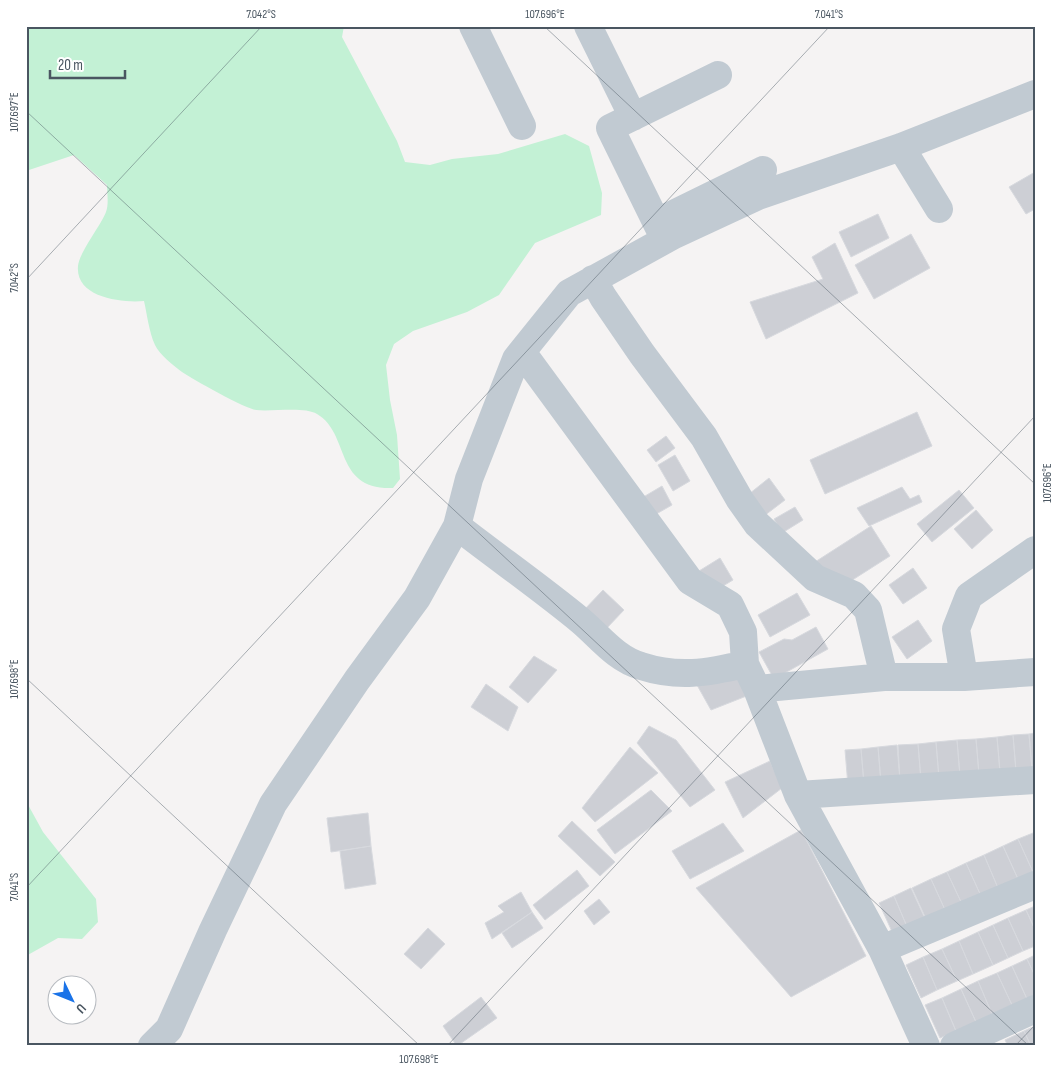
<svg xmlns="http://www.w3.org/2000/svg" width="1061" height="1072" viewBox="0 0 1061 1072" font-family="'Sofia Sans Condensed',sans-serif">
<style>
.green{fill:#c3f1d5}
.building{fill:#cdcfd5;stroke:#d7d9de}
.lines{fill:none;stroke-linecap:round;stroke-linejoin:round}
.street{stroke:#c1cad2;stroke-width:28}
.ticks{fill:none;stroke:#4a5661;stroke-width:1;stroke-opacity:0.45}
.neatline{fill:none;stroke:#4a5661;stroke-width:2}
.ticks-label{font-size:12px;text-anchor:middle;fill:#4a5661}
</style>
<rect width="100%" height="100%" fill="#f5f3f3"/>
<path class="green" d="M26,26H344L342,37L397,141L405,162L430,165L452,159L498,154L565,134L589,146L602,193L601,215L535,243L499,295L467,312L413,331L394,344L386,365L390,400L397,435L400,479L393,488C333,490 351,434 317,414C304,406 272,412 256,410C246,409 192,379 182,372C174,366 159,354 155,345C149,332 147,314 144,301C122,303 75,298 78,266C79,253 101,225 106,212C109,204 107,193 107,185L74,155L26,171Z
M26,801L43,832L96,899L98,922L82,939L58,938L26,956Z"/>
<path class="building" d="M1035,172V209L1026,214L1009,187Z
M878,214L889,238L851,257L839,232Z
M911,234L930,268L874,299L855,265Z
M835,243L858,293L766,339L750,302L823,279L812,257Z
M917,412L932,446L825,494L810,460Z
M666,436L675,448L656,462L647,450Z
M675,455L690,481L673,491L658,465Z
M769,478L785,500L760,519L744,498Z
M662,486L672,505L651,517L640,499Z
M902,487L910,499L919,495L922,502L869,526L857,508Z
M959,490L974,508L932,542L917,524Z
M795,507L803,520L782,533L774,519Z
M976,510L993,530L972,549L954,529Z
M871,526L890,556L843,586L815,562Z
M720,558L733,580L718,589L699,571Z
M913,568L927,588L903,604L889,585Z
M603,590L624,610L605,630L584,610Z
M797,593L810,615L770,637L758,615Z
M918,620L932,641L907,659L892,637Z
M816,627L828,649L774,679L759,652L784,639L792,640Z
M534,656L557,670L528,703L509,687Z
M740,675L749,695L711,710L697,685Z
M486,684L518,707L508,731L471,707Z
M649,726L676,740L715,790L690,807L637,743Z
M1035,733V769H1032L1029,734Z
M1029,734L1032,769L1016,771L1013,735Z
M1013,735L1016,771L1000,772L997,737Z
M997,737L1000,772L979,774L976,739Z
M976,739L979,774L960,776L957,740Z
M957,740L960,776L939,778L936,742Z
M936,742L939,778L921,780L918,744Z
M918,744L921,780L900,781L898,745Z
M897,745L900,781L881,783L878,747Z
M630,747L658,773L595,822L582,808Z
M878,747L881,783L864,784L861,749Z
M861,749L864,784L848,786L845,750Z
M770,761L782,788L743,818L725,782Z
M651,790L672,811L615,854L597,830Z
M368,813L371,846L331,852L327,818Z
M572,821L615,862L600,876L558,836Z
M723,823L744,851L690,879L672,851Z
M801,830L866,956L791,997L696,888Z
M1033,833L1035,837V871L1033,872L1018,839Z
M1018,839L1033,872L1018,879L1003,846Z
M371,846L376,884L345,889L340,851Z
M1003,846L1018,879L998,888L984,855Z
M984,855L998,888L981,896L966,863Z
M966,863L981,896L962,904L947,872Z
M577,870L589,886L545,920L533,905Z
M947,872L962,904L946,912L931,879Z
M931,879L946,912L927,921L912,888Z
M911,888L926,921L908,929L894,896Z
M521,892L532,912L492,939L485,923L504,912L498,906Z
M894,896L908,929L894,936L879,903Z
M599,899L610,912L594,925L584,911Z
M1035,906V929L1026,910Z
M1026,910L1035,930V946L1023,951L1008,918Z
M532,912L543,928L512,948L502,933Z
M1008,918L1023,951L1008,958L993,925Z
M993,925L1008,958L993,965L978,932Z
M428,928L445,944L421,969L404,954Z
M978,932L993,965L973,974L959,941Z
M959,941L973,974L957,981L942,949Z
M942,949L957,981L937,990L923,957Z
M1035,955V976L1027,959Z
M923,957L937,990L921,998L906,965Z
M1027,959L1035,976V995L1027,999L1012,966Z
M1012,966L1027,999L1012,1005L997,973Z
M997,973L1012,1005L992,1014L978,981Z
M978,981L992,1014L976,1022L961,989Z
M961,989L976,1022L956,1031L942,998Z
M481,997L497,1018L457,1046L443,1026Z
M942,998L956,1031L940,1038L925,1005Z
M1035,1026V1046H1031L1024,1031Z
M1024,1031L1031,1046H1008L1005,1040Z"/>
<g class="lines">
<path class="street" d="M473,26L522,126
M588,26L633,117
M901,147L939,209
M663,219L763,170
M665,240L610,128L718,75
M593,279L603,297L642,354L704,437L740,500L757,524L815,578L854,595L868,610L884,677
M522,352L690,581L730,605L743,632L745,664L757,689
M457,526C498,558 541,588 581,621C600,637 616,659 641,666C678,678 707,673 745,664
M964,677L956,629L969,596L1035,550
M798,795L1035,780
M882,949L1035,885
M152,1046L169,1029L213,930L273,804L357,680L417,598L457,526L469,479L516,359L569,293L674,235L758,196L901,147L1035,94
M926,1046L882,949L798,795L757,689L884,677H964L1035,672
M954,1046L1035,1009"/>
</g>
<path class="ticks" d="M544,26L1035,484M26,111L1029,1046M26,280L262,26M26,678L420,1046M26,888L830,26M447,1046L1035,416M1015,1046L1035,1025"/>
<rect width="1061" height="1072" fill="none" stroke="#ffffff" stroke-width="55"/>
<g transform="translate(72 1000) rotate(133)"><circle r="24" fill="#ffffff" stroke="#b7bbc0"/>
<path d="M0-4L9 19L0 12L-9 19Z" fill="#1a73e8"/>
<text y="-8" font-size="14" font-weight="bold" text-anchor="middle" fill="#4a5661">U</text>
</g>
<path d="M50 70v8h75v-8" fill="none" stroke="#4a5661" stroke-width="2.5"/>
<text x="58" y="70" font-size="15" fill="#4a5661" stroke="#ffffff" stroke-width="4" paint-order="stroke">20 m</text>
<rect x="28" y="28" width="1006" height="1016" class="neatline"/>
<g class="ticks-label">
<text x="261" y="18">7.042°S</text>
<text x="545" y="18">107.696°E</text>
<text x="829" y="18">7.041°S</text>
<text transform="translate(14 112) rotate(-90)" y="4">107.697°E</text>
<text transform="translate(14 278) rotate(-90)" y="4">7.042°S</text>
<text transform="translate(1047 483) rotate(-90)" y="4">107.696°E</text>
<text transform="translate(14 679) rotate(-90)" y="4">107.698°E</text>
<text transform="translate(14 887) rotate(-90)" y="4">7.041°S</text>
<text x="419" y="1063">107.698°E</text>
</g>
</svg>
